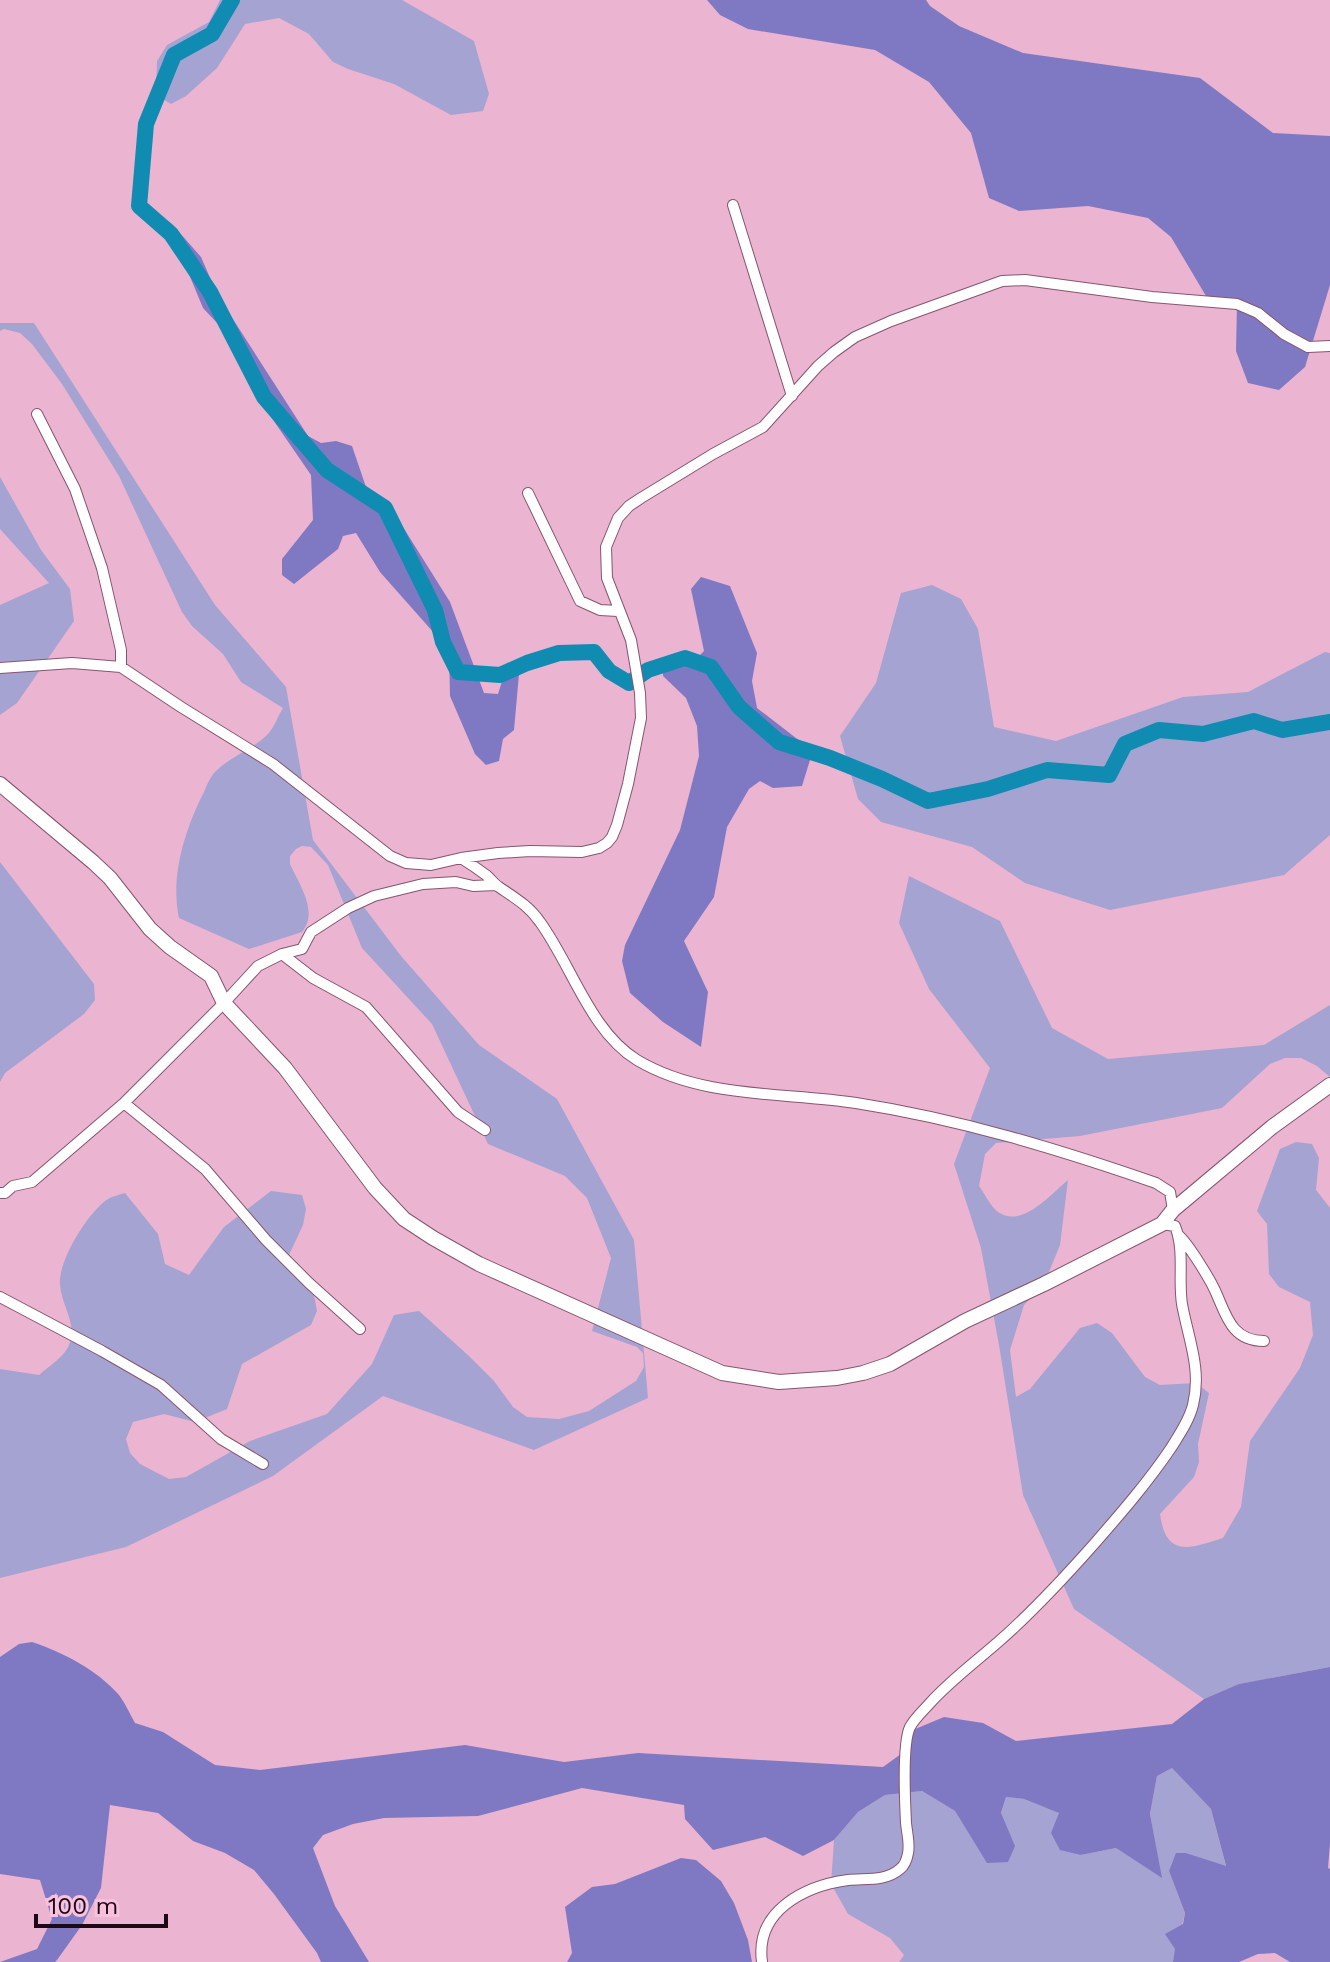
<svg xmlns="http://www.w3.org/2000/svg" width="1330" height="1962" viewBox="0 0 1330 1962" font-family="'Work Sans',sans-serif">
<style>
.green{fill:#a5a3d2}
.forest{fill:#7f79c3}
.lines{fill:none;stroke-linecap:round;stroke-linejoin:round}
.river{stroke:#108bb1;stroke-width:16}
.street-casing{stroke:#86556f;stroke-width:12}
.secondary-casing{stroke:#86556f;stroke-width:16}
.street{stroke:#fff;stroke-width:10}
.secondary{stroke:#fff;stroke-width:14}
</style>
<rect width="100%" height="100%" fill="#ebb4d0"/>
<path class="green" d="M220,0H402L474,41L489,94L483,111L451,115L394,84L348,69L333,62L309,34L279,18L245,24L217,68L186,96L171,104L156,95L157,61L167,45L209,22Z
M0,323H34L215,605L286,687L313,840L401,956L479,1045L557,1099L634,1240L648,1398L534,1450L383,1396L273,1476L126,1547L0,1578V1369L39,1375C48,1367 65,1356 69,1345C78,1323 61,1306 60,1284C58,1261 88,1212 108,1199C113,1196 119,1195 125,1193L158,1234L165,1264L189,1275L224,1227L271,1191L302,1195L306,1209L303,1225L289,1255L291,1272L314,1295L317,1311L311,1325L242,1364L227,1409L195,1422L164,1414L133,1422L126,1439L130,1453L140,1464L169,1479L186,1477L250,1441L327,1414L372,1364L394,1315L419,1311L469,1356L494,1381L513,1407L527,1417L559,1419L589,1411L636,1381L644,1367L643,1353L637,1347L592,1331L611,1258L587,1198L565,1176L488,1144L432,1024L362,948L328,865L311,847L302,846L296,849L290,856V864C299,884 319,912 302,932L249,949L179,918C170,877 185,829 204,792C207,785 210,777 216,771C231,756 253,749 267,735C274,728 278,716 283,708L241,682L223,654L192,626L182,612L119,476L62,384L32,344L20,333L4,329L0,331Z
M0,477L41,550L70,589L74,621L17,703L0,715V605L49,583L0,529Z
M932,585L961,599L978,629L994,727L1056,741L1183,697L1248,692L1325,652L1330,653V835L1284,875L1110,910L1025,883L972,847L881,822L858,799L840,736L876,683L901,593Z
M0,862L94,984L95,1000L84,1014L5,1073L0,1082Z
M909,876L1000,921L1052,1028L1108,1059L1264,1045L1330,1005V1077L1317,1066L1301,1058H1285L1270,1064L1222,1108L1080,1136L996,1143L985,1154L979,1186C985,1194 991,1207 998,1212C1022,1229 1051,1194 1068,1180L1060,1245L1044,1284L1024,1305L1010,1350L1016,1397L1030,1389L1080,1328L1097,1323L1112,1333L1145,1377L1160,1385L1196,1383L1209,1393L1198,1444L1199,1462L1194,1477L1160,1514C1166,1559 1191,1548 1223,1538L1241,1507L1250,1441L1300,1368L1313,1335L1310,1302L1279,1287L1269,1274L1267,1224L1257,1211L1280,1149L1296,1142L1312,1144L1319,1158L1316,1190L1330,1208V1667L1240,1684L1204,1699L1074,1609L1023,1495L999,1345L981,1248L954,1164L990,1068L929,989L899,923Z
M1172,1768L1211,1809L1226,1867L1186,1853L1169,1871L1185,1913L1173,1962H899L904,1955L890,1938L848,1914L831,1884L834,1840L858,1812L885,1795L922,1791L955,1811L987,1862L1006,1797L1024,1799L1060,1813L1081,1855L1116,1848L1161,1877L1150,1814L1157,1776Z"/>
<path class="forest" d="M707,0H926L930,6L959,26L1023,53L1200,78L1273,133L1330,136V285L1305,367L1279,390L1248,383L1236,351L1237,304L1209,301L1171,237L1148,218L1088,206L1019,211L989,198L971,133L929,82L875,50L748,29L720,15Z
M159,215L172,224L201,257L218,296L308,436L321,443L336,441L352,446L366,487L396,516L450,602L484,693L498,694L503,678L519,674L514,730L503,739L499,761L486,765L475,754L450,696L449,650L380,572L356,533L343,536L338,549L294,584L282,575V559L313,520L311,475L258,398L234,341L203,308L179,250L143,219Z
M701,577L730,586L757,653L752,681L757,708L805,745L810,760L802,786L773,788L760,781L749,789L727,827L714,897L684,941L708,992L701,1047L663,1022L630,993L622,961L625,945L680,830L699,756L697,726L686,698L663,676V661L693,662L704,651L691,589Z
M32,1642C64,1653 96,1669 119,1695C125,1703 130,1714 135,1723L163,1732L215,1765L260,1770L465,1745L564,1762L638,1753L883,1767L901,1754L908,1732L944,1717L983,1723L1016,1741L1172,1724L1204,1699L1239,1684L1330,1667V1843L1328,1868L1330,1869V1962H1290L1275,1953L1258,1954L1239,1962H1173L1175,1949L1165,1934L1183,1924L1185,1913L1169,1871L1176,1853H1186L1226,1866L1211,1809L1172,1768L1157,1776L1150,1814L1162,1878L1116,1848L1081,1855L1060,1850L1051,1833L1059,1813L1024,1799L1006,1797L1001,1813L1015,1846L1008,1862L987,1863L955,1811L922,1791L885,1795L858,1812L834,1840L803,1856L765,1837L713,1850L685,1819L684,1805L582,1788L478,1816L384,1818L353,1824L323,1835L313,1848L335,1906L369,1962H321L317,1953L274,1894L254,1870L225,1853L193,1841L158,1813L110,1805L101,1888L82,1925L57,1960L55,1962H0L37,1949L52,1919L40,1880L0,1874V1657L19,1644Z
M681,1858L696,1860L721,1881L734,1903L748,1940L752,1962H567L572,1953L565,1907L592,1887L615,1884Z"/>
<g class="lines">
<path class="river" d="M232,0L212,34L174,55L146,124L139,206L171,234L210,292L264,397L327,470L385,508L435,610L443,642L458,672L500,675L527,663L559,653L594,652L609,671L629,683L648,670L685,658L711,667L739,707L779,742L830,758L882,779L928,801L988,789L1047,770L1109,775L1125,744L1159,730L1203,734L1254,721L1282,730L1330,722"/>
<g class="street-casing">
<path id="street" d="M733,205L792,396
M37,414L75,489L102,568L121,650V667
M528,493L580,601L600,610L618,611
M0,668L72,663L121,667L181,707L273,764L390,856L406,863L431,865L461,858L498,853L530,851L582,852L599,848L607,843L612,837L617,825L628,784L641,718L640,693L631,640L607,578L606,547L618,518L629,506L641,498L713,454L763,427L818,366L834,352L855,337L891,321L1002,281L1025,280L1152,297L1237,304L1258,313L1284,334L1308,347L1330,346
M461,858C469,863 478,869 486,875C491,879 494,884 499,887C515,898 529,906 540,922C572,966 590,1031 637,1060C702,1099 785,1092 856,1103C959,1119 1058,1149 1156,1183L1170,1192L1173,1210
M282,954L313,978L366,1007L458,1112L485,1130
M124,1103L205,1169L266,1240L309,1283L360,1329
M0,1193H5L13,1186L32,1182L124,1103L224,1003L258,966L282,954L302,949L311,932L348,908L374,896L423,884L456,882L473,886L496,885
M1178,1235C1188,1243 1212,1282 1217,1295C1227,1318 1233,1341 1264,1341
M0,1297L102,1351L161,1385L221,1439L263,1464
M762,1962C755,1911 804,1886 848,1880C865,1878 885,1882 900,1869C904,1866 907,1859 908,1853C910,1844 907,1833 906,1823C905,1803 902,1743 910,1727C915,1718 923,1711 930,1703C950,1681 974,1663 997,1643C1033,1612 1064,1578 1095,1543C1122,1512 1148,1482 1171,1448C1179,1435 1189,1421 1193,1405C1202,1369 1188,1338 1182,1304C1178,1278 1185,1251 1175,1226L1162,1224"/>
</g>
<g class="secondary-casing">
<path id="secondary" d="M0,784L93,862L110,878L150,929L170,947L211,976L224,1003L285,1068L375,1188L404,1219L433,1238L479,1264L722,1373L779,1382L837,1378L863,1373L890,1364L965,1321L1044,1284L1162,1224L1173,1210L1272,1127L1330,1085"/>
</g>
<use href="#street" class="street"/>
<use href="#secondary" class="secondary"/>
</g>
<path d="M36 1914v12h130v-12" fill="none" stroke="#1c0914" stroke-width="4"/>
<text x="48" y="1914" font-size="24" fill="#1c0914" stroke="#f8c1dd" stroke-width="6" paint-order="stroke">100 m</text>
</svg>
